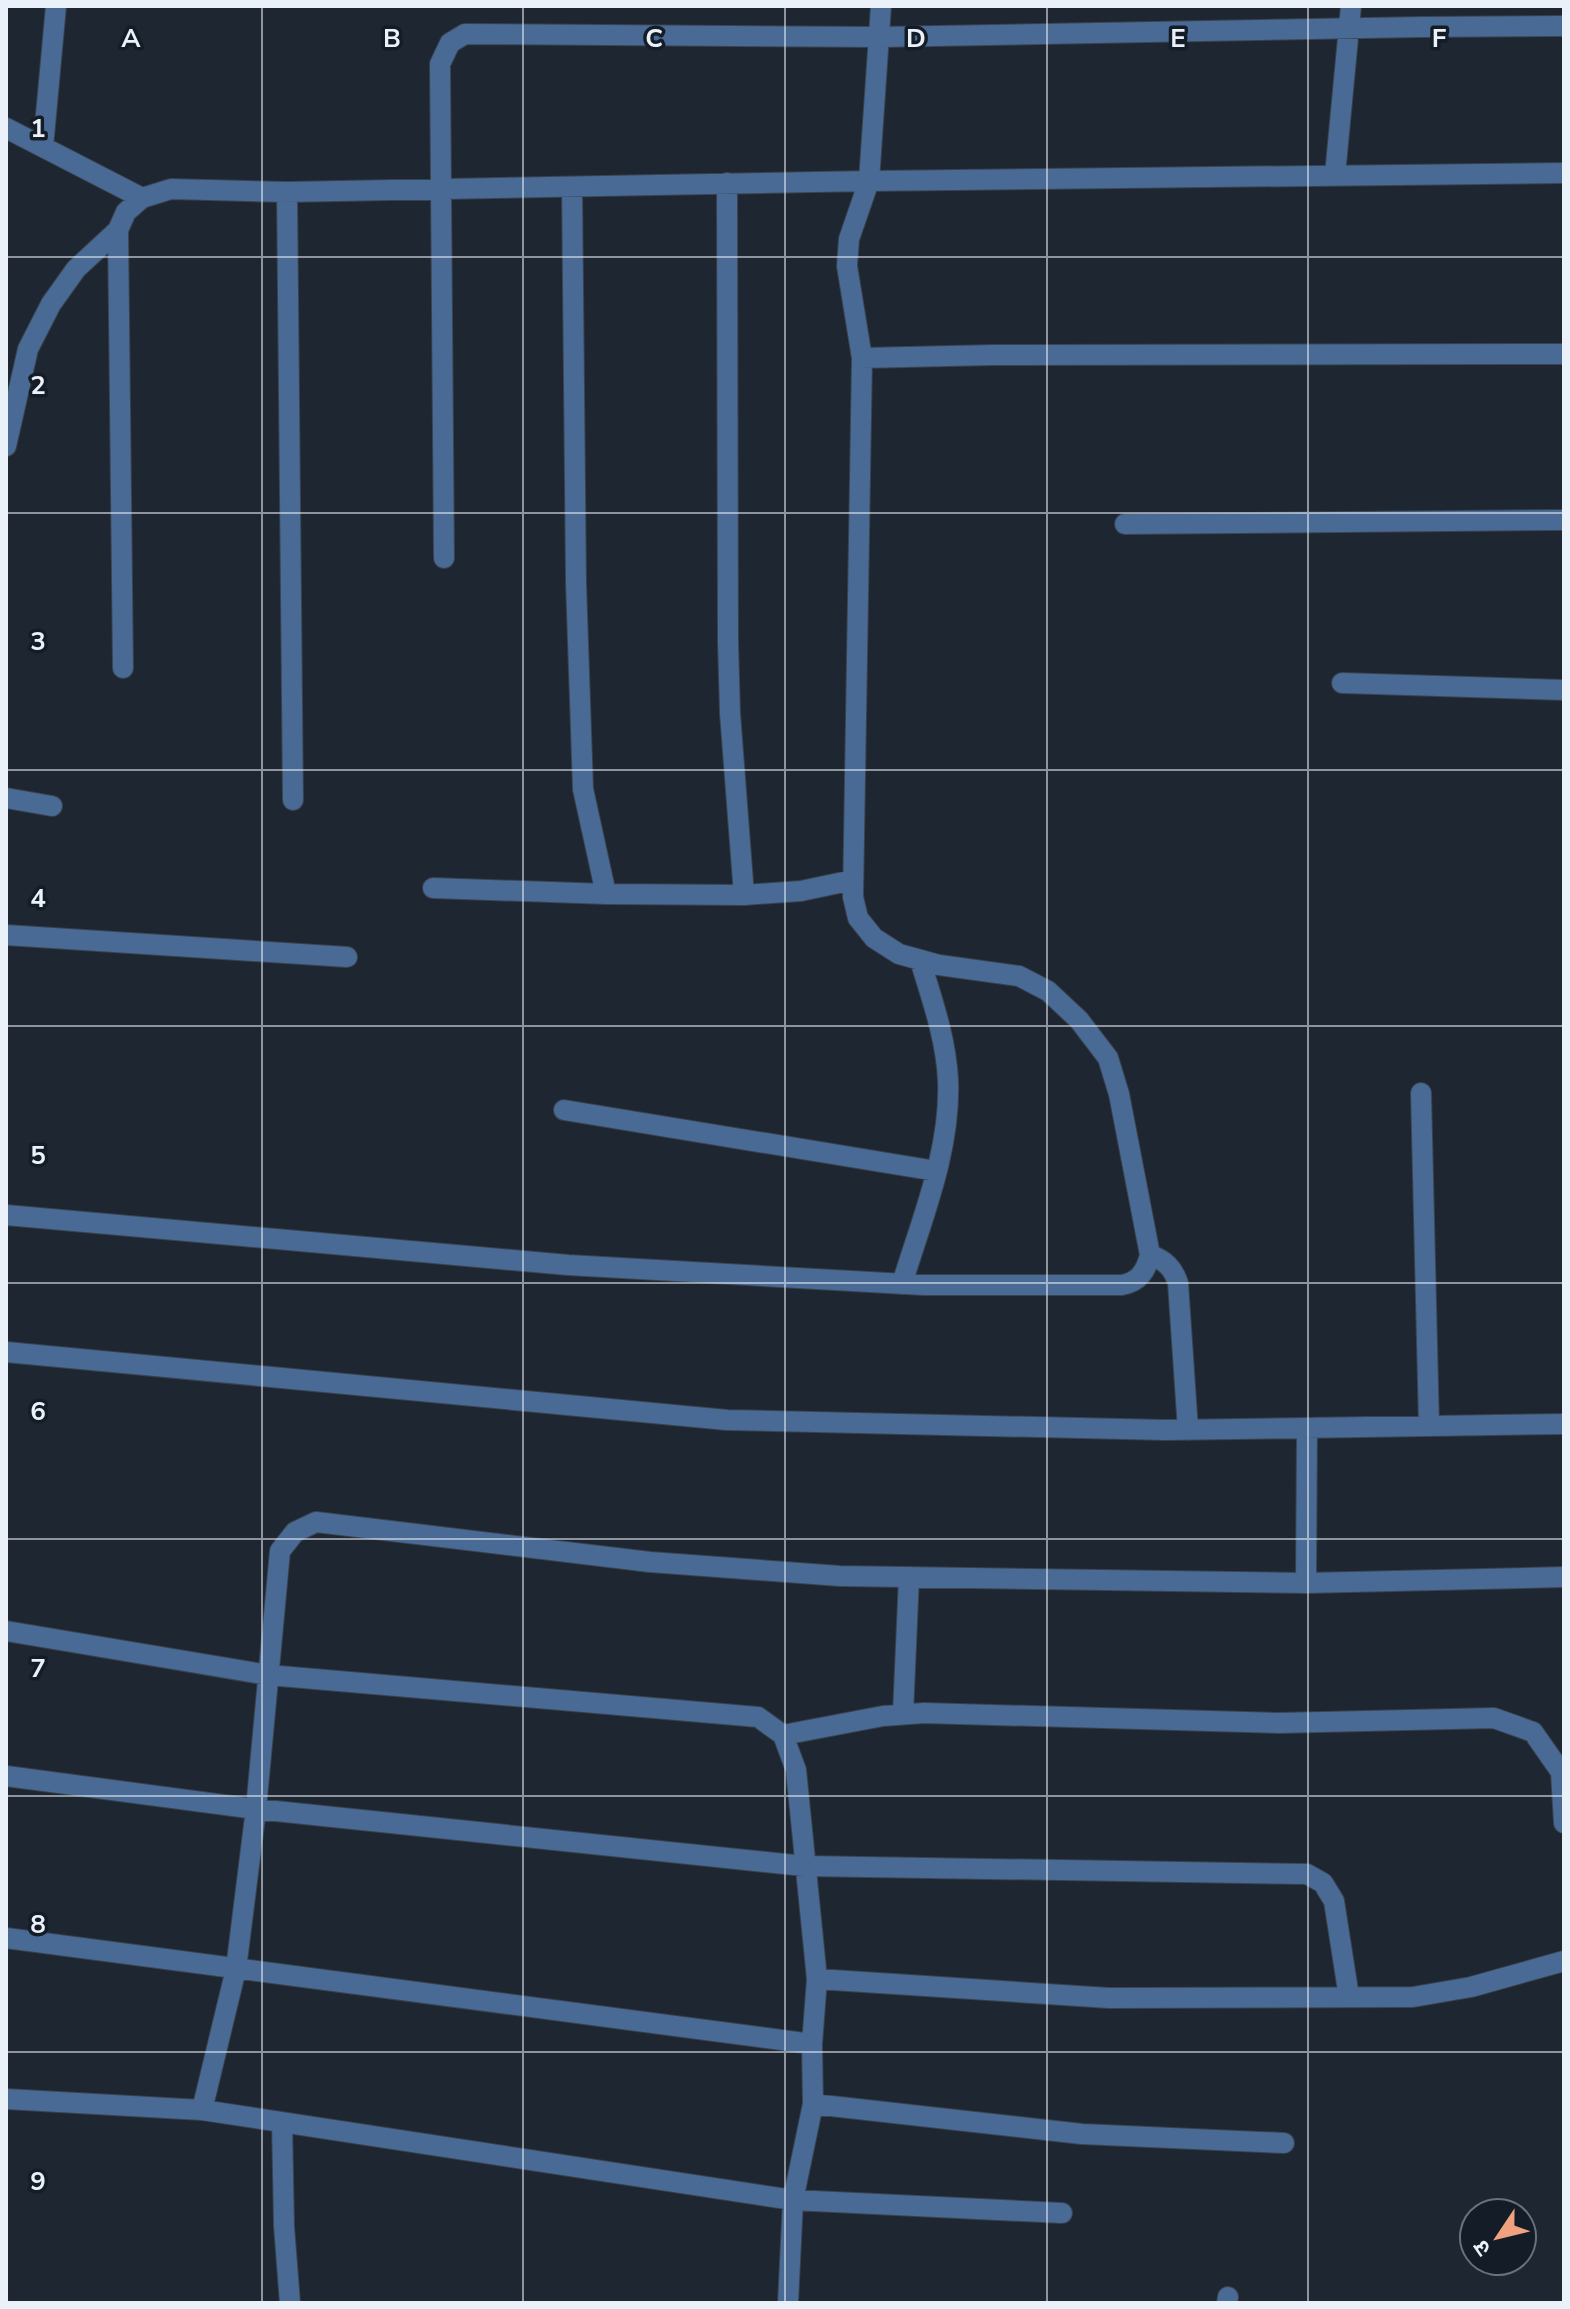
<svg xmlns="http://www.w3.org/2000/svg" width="1570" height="2309" viewBox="0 0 1570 2309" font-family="'Nunito Sans','Noto Sans Devanagari',sans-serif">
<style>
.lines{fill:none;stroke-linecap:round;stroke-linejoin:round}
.street-casing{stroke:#3a424d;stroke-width:22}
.street{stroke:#486a95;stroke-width:20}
.grid{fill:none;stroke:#ebf1f9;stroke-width:2;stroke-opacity:0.55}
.grid-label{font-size:26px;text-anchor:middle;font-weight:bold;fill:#ebf1f9;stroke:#141c27;stroke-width:7;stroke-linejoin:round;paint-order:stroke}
</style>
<rect width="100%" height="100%" fill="#1d2631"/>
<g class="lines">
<g class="street-casing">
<path id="street" d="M6,128L142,198
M43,147L56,6
M1335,175L1351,6
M727,183L728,642L730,713L744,895
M572,187L576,583L583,789L606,894
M287,192L293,800
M862,358L993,355L1564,354
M6,446L28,349L51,304L76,269L118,230
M1125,524L1564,520
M444,558L440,64L450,43L465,34L880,37L1421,27L1564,26
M123,668L118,230L126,212L142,198L171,189L287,192L869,181L1564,173
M1342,683L1564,690
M6,798L52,806
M433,888L606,894L744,895L801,891L853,880
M6,935L347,957
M1421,1093L1429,1426
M564,1110L936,1171
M6,1215L568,1265L923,1285H1122C1139,1282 1146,1271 1150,1255L1119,1094L1108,1058L1079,1020L1048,991L1019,976L939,965L899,954L874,938L858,918L853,897L862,358L847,266L849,239L869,181L881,6
M1150,1255C1165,1260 1173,1268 1178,1283L1188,1430
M902,1284C922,1218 951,1150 948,1080C946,1039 932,999 920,960
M6,1352L727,1420L1166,1430L1564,1424
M1306,1583L1307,1428
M6,1631L268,1675L758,1717L783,1735L796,1770L817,1979L812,2044L813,2104L793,2200L788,2303
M903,1714L909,1577
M783,1735L883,1716L924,1713L1279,1723L1494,1718L1533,1732L1561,1772L1564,1823
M6,1776L256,1809L804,1866L1307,1874L1323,1883L1334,1901L1349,1997
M6,1938L812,2044
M817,1979L1109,1998L1413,1997L1471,1987L1564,1961
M6,2099L202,2110L793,2200L1062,2213
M813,2104L1082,2134L1284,2143
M202,2110L236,1969L256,1809L280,1551L295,1532L316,1522L650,1562L840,1576L1306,1583L1564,1577
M282,2122L284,2226L290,2303
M1227,2303L1228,2297"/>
</g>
<use href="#street" class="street"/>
</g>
<path class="grid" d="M262,6V2303M523,6V2303M785,6V2303M1047,6V2303M1308,6V2303M6,257H1564M6,513H1564M6,770H1564M6,1026H1564M6,1283H1564M6,1539H1564M6,1796H1564M6,2052H1564"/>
<g class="grid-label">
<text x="131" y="47">A</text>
<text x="392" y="47">B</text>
<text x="654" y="47">C</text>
<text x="916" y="47">D</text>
<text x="1178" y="47">E</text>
<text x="1439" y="47">F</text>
<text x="38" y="137">1</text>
<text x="38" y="394">2</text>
<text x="38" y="650">3</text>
<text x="38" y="907">4</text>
<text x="38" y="1164">5</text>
<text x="38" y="1420">6</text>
<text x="38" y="1677">7</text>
<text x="38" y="1933">8</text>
<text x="38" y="2190">9</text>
</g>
<rect width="1570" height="2309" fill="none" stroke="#ebf1f9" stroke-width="16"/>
<g transform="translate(1498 2237) rotate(235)"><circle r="38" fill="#141c27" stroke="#6a717b" stroke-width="2"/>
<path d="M0-6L14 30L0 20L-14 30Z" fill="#f1a17d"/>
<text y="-12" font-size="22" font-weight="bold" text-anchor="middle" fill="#ebf1f9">उ</text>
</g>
</svg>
